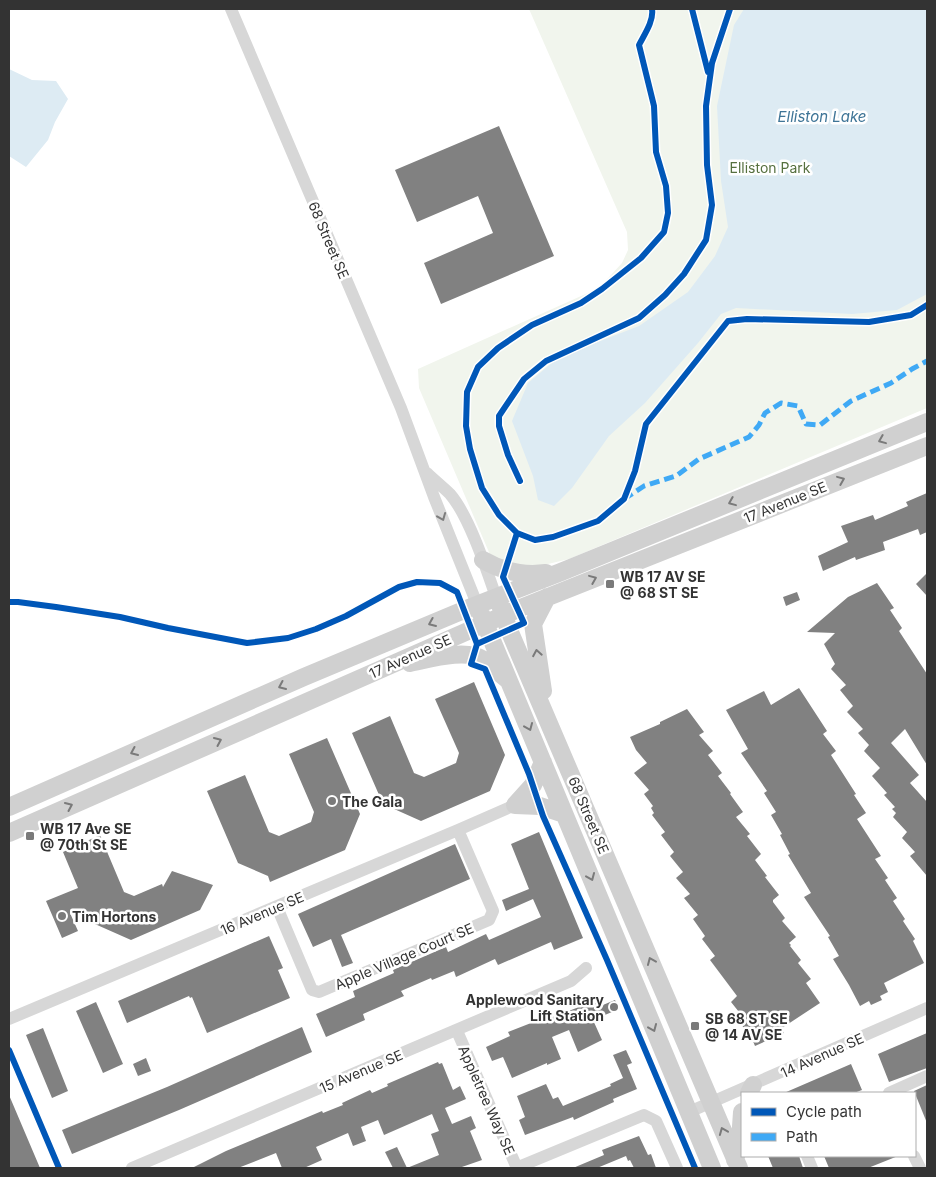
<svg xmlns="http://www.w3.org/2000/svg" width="936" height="1177" viewBox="0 0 936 1177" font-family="Inter,sans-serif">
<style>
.green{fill:#f1f5ed}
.water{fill:#ddebf3}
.building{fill:#818181}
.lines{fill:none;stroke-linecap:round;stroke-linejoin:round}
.minor{stroke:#d7d7d7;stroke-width:12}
.secondary{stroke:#d0d0d0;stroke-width:18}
.quiet{stroke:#3fa9f5;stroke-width:5;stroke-dasharray:10 5;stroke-linecap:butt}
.cycleway-casing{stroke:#fff;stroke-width:9}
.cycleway{stroke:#0057b8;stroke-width:6}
.oneway{stroke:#7a7a7a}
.oneway2{stroke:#7d7d7d}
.poi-dot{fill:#7a7a7a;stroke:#fff;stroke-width:2}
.labels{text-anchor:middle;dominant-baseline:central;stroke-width:5;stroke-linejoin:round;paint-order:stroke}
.park-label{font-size:14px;fill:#56703f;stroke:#fff}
.street-label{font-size:14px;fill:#333;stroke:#fff}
.poi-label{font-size:14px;font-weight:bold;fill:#333;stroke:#fff;text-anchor:start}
.water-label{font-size:15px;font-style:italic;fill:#3f7597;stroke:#fff}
</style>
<rect width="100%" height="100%" fill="#fff"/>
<path class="green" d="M529,9H927V408L569,559L531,568L491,557L419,388L418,369L599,288L622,263L628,250L627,232Z"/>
<path class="water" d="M744,9H927V294L897,310L852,314L736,308L721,314L698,343L645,403L609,436L572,488L554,506L538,500L533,476L512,421L528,383L559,357L639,326L688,292L715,256L728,227L721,181L717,106L734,25Z
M9,69L32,80L56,81L68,99L55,122L48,140L26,167L9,156Z"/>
<path class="building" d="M499,126L554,256L441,304L424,263L493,233L478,196L417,222L395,170Z
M927,493V532L920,535L918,529L883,542L885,550L856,560L855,557L823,571L818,556L848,542L841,526L873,515L875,520L908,506L906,502Z
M927,573V596L916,584Z
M877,583L894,608L890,610L902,628L899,631L927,674V765L905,729L891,743L919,775L910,783L927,802V876L910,856L915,852L902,838L907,832L893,817L896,813L892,809L895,807L884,795L887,793L872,776L880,768L864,751L869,745L858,733L863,729L847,712L853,706L840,690L846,685L831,669L835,664L824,644L835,633L807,632L848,597Z
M797,592L800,600L786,606L783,597Z
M474,682L505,755L490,791L421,821L383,804L352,733L390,716L414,773L424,777L456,763L459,753L435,699Z
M799,688L827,731L823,734L836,751L831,755L856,794L854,795L866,813L857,819L881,856L875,859L888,878L885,880L897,898L893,901L905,919L903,921L915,939L913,941L924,963L884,983L888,992L880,996L882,1000L871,1005L869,1001L860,1006L849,985L833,959L839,956L828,937L830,936L804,897L811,893L788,855L790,854L780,835L782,834L771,815L776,812L764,793L767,791L741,753L748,749L726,710L764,691L771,705Z
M687,709L704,732L699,735L713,751L708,755L722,773L718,776L731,793L730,794L743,812L736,817L750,834L747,836L761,854L755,860L767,876L765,877L779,895L773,900V902L785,918L782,921L796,937L789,943L791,945L790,946L801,960L798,963L811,979L806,983L820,1003L782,1028L784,1033L755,1046L747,1027L745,1029L738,1021L743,1017L731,1002L737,996L710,960L715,956L702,939L705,936L693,919L698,915L684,898L690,894L676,878L683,872L670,856L674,852L661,835L665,832L652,815L654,813L651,808L653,806L644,794L649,790L634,773L647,763L636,750L630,737L660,724V722Z
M327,738L360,814L345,850L270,882L268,876L238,863L207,791L245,775L269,832L279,836L311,822L314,812L289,754Z
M539,832L583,938L554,950L551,942L498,965L495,959L456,977L454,971L432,980L431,978L401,991L404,996L363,1014L365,1020L326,1037L316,1014L355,997L353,991L394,973L393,970L446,947L448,952L486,934L489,940L541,917L533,899L506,911L502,900L529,889L511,844Z
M100,835L124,892L134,896L162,884L163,887L172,871L213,885L200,910L131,940L70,913L78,931L62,938L46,901L78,888L63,852Z
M455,844L470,879L341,935L353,963L342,967L331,939L313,947L298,914Z
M269,936L283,968L278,970L290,998L207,1033L192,997L190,998L189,996L127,1023L118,1001Z
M615,1000L619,1009L593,1020L602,1040L578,1052L569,1030L552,1037L561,1059L547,1065V1063L512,1078L503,1057L492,1061L486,1047L510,1036L508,1032L549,1016L550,1018L595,1001L598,1007Z
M96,1002L123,1064L103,1073L76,1011Z
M302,1027L312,1052L179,1110L72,1154L62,1130L167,1087Z
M43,1028L68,1091L52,1098L26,1035Z
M927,1033V1068L889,1082L878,1054Z
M626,1050L632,1063L627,1065L637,1089L613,1099L614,1102L574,1120L573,1117L525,1135L519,1120L525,1117L517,1096L546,1084L553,1099L558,1097L563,1106L611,1086L610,1084L623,1078L613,1055Z
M146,1058L151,1071L138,1076L133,1064Z
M438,1062L439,1064L442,1063L453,1090L460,1086L466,1099L445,1108L452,1124L471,1116L476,1128L470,1131L482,1160L459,1168H407L439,1155L431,1134L439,1131L432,1114L384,1135L378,1120L361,1127L366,1141L353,1146L348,1133L316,1147L322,1160L304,1168H282L276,1153L238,1168H192L226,1151L303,1119L322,1111L323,1113L343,1105L342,1103L370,1090L372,1093L388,1086L387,1084Z
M851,1064L862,1090L854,1093H784Z
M927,1085V1123L914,1091Z
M9,1095L40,1168H9Z
M639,1136L648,1155L651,1154L656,1168H634L630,1160L628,1161L626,1156L597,1168H573L604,1155L602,1150Z
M397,1147L407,1168H393L385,1152Z
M768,1156H799L803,1168H773Z
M824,1156H898L868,1168H829Z"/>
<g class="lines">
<path class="minor" d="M231,9L401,408L434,497L477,604
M427,473C434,480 443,487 450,494C469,516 486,568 496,597
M277,907L312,990L319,992L489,920L493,911L458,830
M9,1019L458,830L515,805
M457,1031L517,1168
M889,1093L927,1076
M689,1112L927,1008
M807,1156L812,1168
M914,1156L920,1168
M132,1168L571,981L586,968
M516,1168L644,1115L656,1121L677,1168"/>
<path class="secondary" d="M483,560C502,571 524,576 546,573
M500,605L509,630L739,1168
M481,614L712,1168
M410,663C430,659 466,648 484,660C492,666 500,674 508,680
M543,691L533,624L547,597
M515,805L533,785L543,762
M515,805L540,806L564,814
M9,807L304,677L464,610L561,572L927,422
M9,833L518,609L927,446
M749,1093L753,1085
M735,1160L740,1141L742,1112"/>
<path class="quiet" d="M624,499L644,486L676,476L699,459L749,437L759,425L765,413L781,403L798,406L806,424L820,425L851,401L891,383L912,369L927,361"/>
<g class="cycleway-casing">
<path id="cycleway" d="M652,9C654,21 644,35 639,45L654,106L656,152L666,186L668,213L664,232L641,258L602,289L581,303L532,325L498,348L478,367L467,392L466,426L470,449L482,488L499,515L517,533L535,540L553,537L598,521L624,499L635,471L646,424L728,321L747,319L869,322L911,315L927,305
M692,9L708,72
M520,481L508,455L499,426V416L524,379L546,361L639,318L665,295L684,274L706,240L712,205L707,165L706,106L712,63L730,9
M9,602H18L56,607L120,617L168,628L247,643L288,638L316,629L346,616L399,587L417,582L440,583L457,592L477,644L471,664L485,669L529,774L543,816L607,960L695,1168
M477,644L524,623L503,577L517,533
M9,1050L59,1168"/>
</g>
<use href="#cycleway" class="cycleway"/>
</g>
<defs><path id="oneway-chevron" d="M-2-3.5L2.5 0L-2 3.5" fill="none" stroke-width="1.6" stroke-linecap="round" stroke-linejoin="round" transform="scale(1.25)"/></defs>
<g class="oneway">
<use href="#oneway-chevron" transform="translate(882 440) rotate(158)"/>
<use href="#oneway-chevron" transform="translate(841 480) rotate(-22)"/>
<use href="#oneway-chevron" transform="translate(732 502) rotate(158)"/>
<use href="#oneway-chevron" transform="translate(593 579) rotate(-22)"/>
<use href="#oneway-chevron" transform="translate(432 623) rotate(157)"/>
<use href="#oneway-chevron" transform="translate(537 653) rotate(-100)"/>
<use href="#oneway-chevron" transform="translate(282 686) rotate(156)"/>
<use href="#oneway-chevron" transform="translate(529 727) rotate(67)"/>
<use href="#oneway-chevron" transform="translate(218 741) rotate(-24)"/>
<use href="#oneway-chevron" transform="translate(134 752) rotate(156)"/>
<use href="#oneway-chevron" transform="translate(69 806) rotate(-24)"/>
<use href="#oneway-chevron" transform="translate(591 877) rotate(67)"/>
<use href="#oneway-chevron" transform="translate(651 961) rotate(-113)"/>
<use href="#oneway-chevron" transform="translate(653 1028) rotate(67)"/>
<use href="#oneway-chevron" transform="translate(723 1131) rotate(-112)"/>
</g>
<use class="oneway2" href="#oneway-chevron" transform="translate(442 517) rotate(68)"/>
<g class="poi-dot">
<rect x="605" y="579" width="10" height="10" rx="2.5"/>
<circle cx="332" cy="801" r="5"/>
<rect x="25" y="831" width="10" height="10" rx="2.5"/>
<circle cx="62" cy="916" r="5"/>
<circle cx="614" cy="1007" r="5"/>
<rect x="690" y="1021" width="10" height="10" rx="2.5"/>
</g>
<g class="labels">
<g class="park-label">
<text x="770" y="167">Elliston Park</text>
</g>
<g class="street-label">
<text transform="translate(329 240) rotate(67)">68 Street SE</text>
<text transform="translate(785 502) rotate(-22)">17 Avenue SE</text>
<text transform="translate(410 656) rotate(-24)">17 Avenue SE</text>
<text transform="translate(589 815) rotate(67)">68 Street SE</text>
<text transform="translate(262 913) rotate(-23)">16 Avenue SE</text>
<text transform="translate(404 956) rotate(-23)">Apple Village Court SE</text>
<text transform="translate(822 1055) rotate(-24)">14 Avenue SE</text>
<text transform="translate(361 1071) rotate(-23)">15 Avenue SE</text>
<text transform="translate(487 1100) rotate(66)">Appletree Way SE</text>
</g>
<g class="poi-label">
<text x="620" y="576">WB 17 AV SE<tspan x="620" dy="16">@ 68 ST SE</tspan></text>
<text x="342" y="801">The Gala</text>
<text x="40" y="828">WB 17 Ave SE<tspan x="40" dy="16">@ 70th St SE</tspan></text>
<text x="72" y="916">Tim Hortons</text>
<text x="604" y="999" text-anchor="end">Applewood Sanitary<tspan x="604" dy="16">Lift Station</tspan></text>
<text x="705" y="1018">SB 68 ST SE<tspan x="705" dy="16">@ 14 AV SE</tspan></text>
</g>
<g class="water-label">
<text x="822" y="116">Elliston Lake</text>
</g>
</g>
<rect width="936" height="1177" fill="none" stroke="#333333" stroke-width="20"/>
<rect x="741" y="1092" width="175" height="65" fill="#ffffff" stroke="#adadad"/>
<rect x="751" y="1108" width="25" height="8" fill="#0057b8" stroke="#adadad"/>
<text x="786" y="1117" font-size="15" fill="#333333">Cycle path</text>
<rect x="751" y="1133" width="25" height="8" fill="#3fa9f5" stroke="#adadad"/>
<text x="786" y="1142" font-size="15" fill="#333333">Path</text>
</svg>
